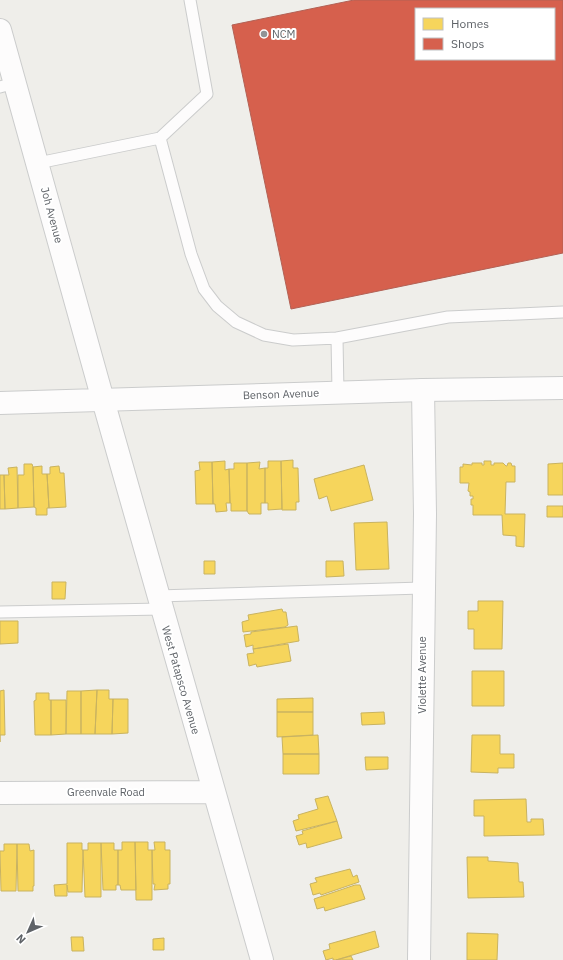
<svg xmlns="http://www.w3.org/2000/svg" width="563" height="960" viewBox="0 0 563 960" font-family="'IBM Plex Sans',sans-serif">
<style>
.homes{fill:#f6d55c;stroke:#c9b360}
.shops{fill:#d6604d;stroke:#b26155;fill-rule:evenodd}
.lines{fill:none;stroke-linecap:round;stroke-linejoin:round}
.service-casing{stroke:#cbcccc;stroke-width:13}
.minor-casing{stroke:#cbcccc;stroke-width:24}
.tertiary-casing{stroke:#cbcccc;stroke-width:24}
.service{stroke:#fdfcfc;stroke-width:11}
.minor{stroke:#fdfcfc;stroke-width:22}
.tertiary{stroke:#fdfcfc;stroke-width:22}
.poi-dot{fill:#919496;stroke:#fff;stroke-width:1.5}
.labels{text-anchor:middle;dominant-baseline:central;stroke-width:4;stroke-linejoin:round;paint-order:stroke}
.poi-label{font-size:11px;fill:#5f6368;stroke:#fff;text-anchor:start}
.street-label{font-size:11px;fill:#5f6368;stroke:#fff}
</style>
<rect width="100%" height="100%" fill="#efeeea"/>
<path class="homes" d="M293,460V468H298L299,502H296V510H282L281,461Z
M225,461V470L229,469L230,503H226L227,511L216,512L215,504H213L212,462Z
M268,461H281L282,509L268,510V503H265V468H268Z
M484,461H491V465H494V463H503L506,466H507L508,463H511L512,466H515V482H506L505,514H525L524,547L516,546V536L503,535L502,515H473V505H471V499H473V496H470V492L468,491L469,483H460V467H463V464L472,465V463H482V465H484Z
M199,462H212L213,504H196L195,471L200,470Z
M260,462L259,469L265,468V503H261V514H249L247,511V463Z
M234,463H247V511H231V503H230L229,469H234Z
M563,463V495H548V464Z
M24,464H32L33,467L34,507L18,508V475H24Z
M364,465L373,500L331,511L327,496L319,499L314,479Z
M42,466V474H47L49,508H47V515H36V508L34,507L33,467Z
M59,466L60,473H64L66,507L49,508L47,474H50V467Z
M17,467L18,508L5,509L4,475H9L8,468Z
M0,475H4L5,509H0Z
M547,506H563V517H547Z
M387,522L389,569L356,570L354,523Z
M204,561H215V574H204Z
M326,561H343L344,576L326,577Z
M52,582H66L65,599H52Z
M478,601H503L502,649H474V629H468V611H478Z
M282,609L283,612H286L288,625L285,627L243,632L242,622L249,620L248,615Z
M0,621H18V643L0,644Z
M297,626L299,641L253,649V645L246,647L244,635L251,634V632Z
M288,644L291,661L257,667L256,664L249,666L247,654L254,653L253,649Z
M472,671H504V706H472Z
M4,690L5,735H0V742V691Z
M97,690L95,734H81V691Z
M97,690H109V699H113L112,734H95Z
M67,691H81V734H66Z
M36,693H49V700H51V735H35L34,701L36,700Z
M313,698V712H277V699Z
M113,699H128V733L112,734Z
M51,700H66V734L51,735Z
M277,712H313V735L277,737Z
M384,712L385,724L362,725L361,713Z
M318,735L319,754H283L282,737Z
M472,735H500V754H514V768H498V773L471,772Z
M283,754H319V774H283Z
M365,757H388V769L366,770Z
M328,796L337,821L296,831L293,821L299,819L298,815L318,809L315,799Z
M526,799L527,822H531V819H543L544,835L484,836V816H474V800Z
M337,821L342,838L307,848L306,843L299,845L296,836L303,834L302,831Z
M122,842H135L136,890H121L120,885H118V850H122Z
M135,842H148V850H152V900H136Z
M154,842H165V850H170V884H168V889L154,890L155,884H153L152,850H155Z
M67,843H82V850H83L82,892H68L67,885V896H55L54,885L67,884Z
M88,843H101V897H85L83,850H88Z
M101,843H114V850H118V885H116V890H103Z
M4,844H17L16,891H1L0,851H4Z
M17,844H29L30,851L34,850V886H33V891H18Z
M467,857H488V861L518,863L519,882H523L524,897L468,898Z
M350,869L353,877L357,875L359,882L321,895L320,893L313,895L310,884L317,882L315,878Z
M355,885H360L365,899L325,911L324,907L317,909L314,899Z
M375,931L379,947L336,960H333V958L326,960L323,951L330,949L329,944Z
M467,933L498,934L497,960H467Z
M71,937H83L84,951H72Z
M164,938V950H153V939Z
M351,956L353,960H336Z"/>
<path class="shops" d="M354,0H563V253L291,309L232,25ZM416,9H554V59H416Z"/>
<g class="lines">
<g class="service-casing">
<path id="service" d="M0,87L15,83
M160,138L207,94L190,0
M38,163L160,138L191,254L204,289L217,306L236,322L264,335L293,340L337,338
M338,392L337,338L448,317L563,312
M158,596L422,588
M0,612L162,609"/>
</g>
<g class="minor-casing">
<path id="minor" d="M103,400L262,960
M0,793L213,792
M419,960L425,514L423,390"/>
</g>
<g class="tertiary-casing">
<path id="tertiary" d="M0,30L103,400
M0,403L423,390L563,388"/>
</g>
<use href="#service" class="service"/>
<use href="#minor" class="minor"/>
<use href="#tertiary" class="tertiary"/>
</g>
<circle class="poi-dot" cx="264" cy="34" r="4"/>
<g class="labels">
<g class="poi-label">
<text x="272" y="34">NCM</text>
</g>
<g class="street-label">
<text transform="translate(52 215) rotate(75)">Joh Avenue</text>
<text transform="translate(281 394) rotate(-2)">Benson Avenue</text>
<text transform="translate(422 675) rotate(-90)">Violette Avenue</text>
<text transform="translate(181 680) rotate(74)">West Patapsco Avenue</text>
<text x="106" y="792">Greenvale Road</text>
</g>
</g>
<rect x="415" y="8" width="140" height="52" fill="#ffffff" stroke="#bfc1c3"/>
<rect x="423" y="18" width="20" height="12" fill="#f6d55c" stroke="#bfc1c3"/>
<text x="451" y="28" font-size="12" fill="#5f6368">Homes</text>
<rect x="423" y="38" width="20" height="12" fill="#d6604d" stroke="#bfc1c3"/>
<text x="451" y="48" font-size="12" fill="#5f6368">Shops</text>
<g transform="translate(28 932) rotate(225)" stroke="#ffffff" stroke-width="3" paint-order="stroke">
<path d="M0-3L7 15L0 10L-7 15Z" fill="#5f6368"/>
<text y="-6" font-size="11" font-weight="bold" text-anchor="middle" fill="#5f6368">N</text>
</g>
</svg>
